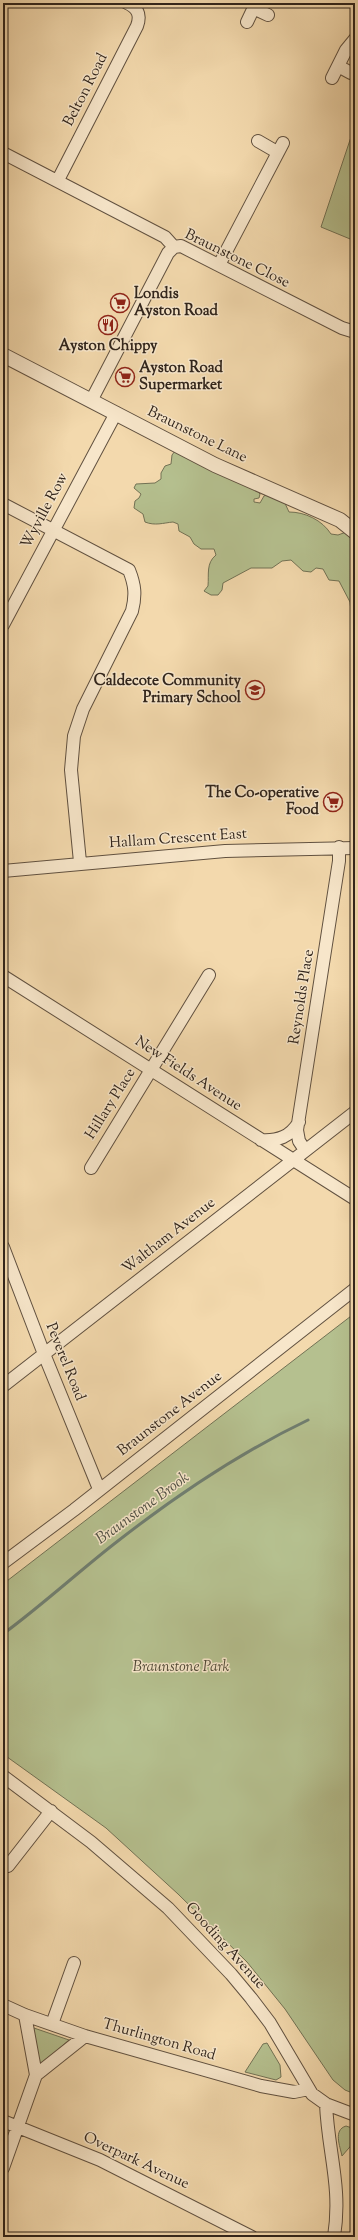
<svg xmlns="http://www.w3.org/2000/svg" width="358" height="2240" viewBox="0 0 358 2240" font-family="'Sorts Mill Goudy',serif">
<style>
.green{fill:#b5c08f;stroke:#727255}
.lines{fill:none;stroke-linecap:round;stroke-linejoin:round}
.stream{stroke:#707e70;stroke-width:3}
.minor-casing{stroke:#615140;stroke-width:14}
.tertiary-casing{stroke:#615140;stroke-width:16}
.minor{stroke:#f7e6ca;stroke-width:12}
.tertiary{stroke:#f7e6ca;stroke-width:14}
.labels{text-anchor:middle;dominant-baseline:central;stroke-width:3;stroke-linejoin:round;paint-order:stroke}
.street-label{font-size:15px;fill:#30241b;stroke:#f7e6ca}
.poi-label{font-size:15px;font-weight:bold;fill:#30241b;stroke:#f7e6ca;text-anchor:start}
.park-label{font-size:15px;font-style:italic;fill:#514b38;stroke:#f7e6ca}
.water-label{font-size:16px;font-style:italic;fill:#505145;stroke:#f7e6ca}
</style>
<rect width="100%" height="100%" fill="#f3d9ad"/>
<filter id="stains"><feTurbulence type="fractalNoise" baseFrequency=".005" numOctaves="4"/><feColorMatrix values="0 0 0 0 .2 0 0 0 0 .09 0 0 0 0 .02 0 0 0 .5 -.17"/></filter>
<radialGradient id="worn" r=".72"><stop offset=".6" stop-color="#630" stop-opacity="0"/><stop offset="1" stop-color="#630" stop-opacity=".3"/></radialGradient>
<path class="green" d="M355,125V241L321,227Z
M175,451L257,491L260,494L259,498L254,499V502L260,503L264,496L269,493L283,499L289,512C305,512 322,520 331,534L338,535L349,531L355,535V614L351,611L350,602L339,581L329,580L323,569L316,568L311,572L303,571L291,560L282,561L272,568H251L223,583L222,590L218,595H211L204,591L208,586C209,574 206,563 216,555L214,549H201L194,544L190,537L179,531L178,524L173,522C163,523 155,526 145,522L143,514L134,508L135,501L139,498L141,494L134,488L136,484L155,483L161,479V473L165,466L171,464L172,455Z
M355,1313V2094L345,2090L333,2080L285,2009L247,1962L178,1894L106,1828L3,1754V1584Z
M31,2027L69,2040L39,2066Z
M267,2043L280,2065L281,2077L276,2080L245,2072L263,2044Z
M346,2126L355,2129V2141L342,2156C340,2146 333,2130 346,2126Z"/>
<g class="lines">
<path class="stream" d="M3,1634C41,1606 77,1573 114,1544C174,1497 239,1453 308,1420"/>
<g class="minor-casing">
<path id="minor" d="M253,8L268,15
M247,22L256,3
M338,66L351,73
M332,78L346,50L355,39
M258,141L277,152
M3,153L165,237L174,247L181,246L342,328L355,332
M58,180L137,26C141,15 138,8 127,3
M219,265L283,143
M91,401L168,253L174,247
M3,504L129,570C135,585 136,595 132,611L83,709L74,736L71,770L80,862
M3,625L116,413
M3,871L225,851L355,848
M3,976L355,1199
M261,1140C278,1141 290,1137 299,1122
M305,1150L299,1141L297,1130L339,861V847
M91,1168L209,975
M3,1247L44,1354L99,1489
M3,1386L355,1112
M3,1563L74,1510L355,1289
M3,1776L91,1842L168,1908L231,1974L251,1998L270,2023L312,2094L326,2104L355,2115
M8,1866L51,1811
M3,2005L25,2015L85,2036L261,2086L294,2092L309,2089
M52,2024L74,1963
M36,2075L85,2036
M326,2104C328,2152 342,2187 334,2237
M3,2121L100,2160L252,2237
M3,2168L36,2075L25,2015"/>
</g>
<g class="tertiary-casing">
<path id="tertiary" d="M3,355L215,465L340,520L355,532"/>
</g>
<use href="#minor" class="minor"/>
<use href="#tertiary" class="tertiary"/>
</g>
<defs>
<g id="supermarket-ring" transform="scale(1)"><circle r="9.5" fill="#f7e6ca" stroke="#8f2418" stroke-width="1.5"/><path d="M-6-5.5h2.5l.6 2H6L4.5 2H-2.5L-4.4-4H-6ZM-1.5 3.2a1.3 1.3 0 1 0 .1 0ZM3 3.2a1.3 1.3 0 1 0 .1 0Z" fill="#8f2418"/></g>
<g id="restaurant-ring" transform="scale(1)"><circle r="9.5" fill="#f7e6ca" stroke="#8f2418" stroke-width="1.5"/><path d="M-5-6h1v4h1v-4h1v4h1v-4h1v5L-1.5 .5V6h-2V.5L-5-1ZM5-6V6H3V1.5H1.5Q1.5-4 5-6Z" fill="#8f2418"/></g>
<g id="school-ring" transform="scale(1)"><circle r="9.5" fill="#f7e6ca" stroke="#8f2418" stroke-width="1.5"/><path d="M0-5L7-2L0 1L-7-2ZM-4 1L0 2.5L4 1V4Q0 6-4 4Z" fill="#8f2418"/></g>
</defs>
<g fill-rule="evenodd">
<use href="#supermarket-ring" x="120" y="303"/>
<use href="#restaurant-ring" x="108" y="325"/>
<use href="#supermarket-ring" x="125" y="377"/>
<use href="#school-ring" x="255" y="690"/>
<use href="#supermarket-ring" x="333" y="802"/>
</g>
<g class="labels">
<g class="street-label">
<text transform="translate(86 90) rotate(-63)">Belton Road</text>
<text transform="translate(237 259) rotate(26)">Braunstone Close</text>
<text transform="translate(197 435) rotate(26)">Braunstone Lane</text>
<text transform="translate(45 511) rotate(-62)">Wyville Row</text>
<text transform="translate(178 839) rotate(-4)">Hallam Crescent East</text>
<text transform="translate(302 997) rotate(-81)">Reynolds Place</text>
<text transform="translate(188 1074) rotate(33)">New Fields Avenue</text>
<text transform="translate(111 1104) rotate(-58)">Hillary Place</text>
<text transform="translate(169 1236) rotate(-38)">Waltham Avenue</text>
<text transform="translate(65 1362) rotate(68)">Peverel Road</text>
<text transform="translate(170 1414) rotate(-38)">Braunstone Avenue</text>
<text transform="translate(225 1946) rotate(48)">Gooding Avenue</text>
<text transform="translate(159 2040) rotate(16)">Thurlington Road</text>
<text transform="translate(136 2161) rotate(25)">Overpark Avenue</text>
</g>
<g class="poi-label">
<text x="134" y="294">Londis<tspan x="134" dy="17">Ayston Road</tspan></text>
<text x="108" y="346" text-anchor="middle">Ayston Chippy</text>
<text x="139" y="368">Ayston Road<tspan x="139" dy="17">Supermarket</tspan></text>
<text x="241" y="681" text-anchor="end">Caldecote Community<tspan x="241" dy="17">Primary School</tspan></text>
<text x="319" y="793" text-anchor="end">The Co-operative<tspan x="319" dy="17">Food</tspan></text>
</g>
<g class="park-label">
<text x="181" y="1667">Braunstone Park</text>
</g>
<g class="water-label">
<text transform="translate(143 1509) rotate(-36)">Braunstone Brook</text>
</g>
</g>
<rect width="358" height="2240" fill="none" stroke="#f3d9ad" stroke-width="16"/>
<rect x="4" y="4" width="350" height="2232" fill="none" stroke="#30241b" stroke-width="2"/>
<rect x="8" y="8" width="342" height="2224" fill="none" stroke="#30241b"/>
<rect width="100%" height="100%" filter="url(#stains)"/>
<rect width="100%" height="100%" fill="url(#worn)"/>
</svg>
